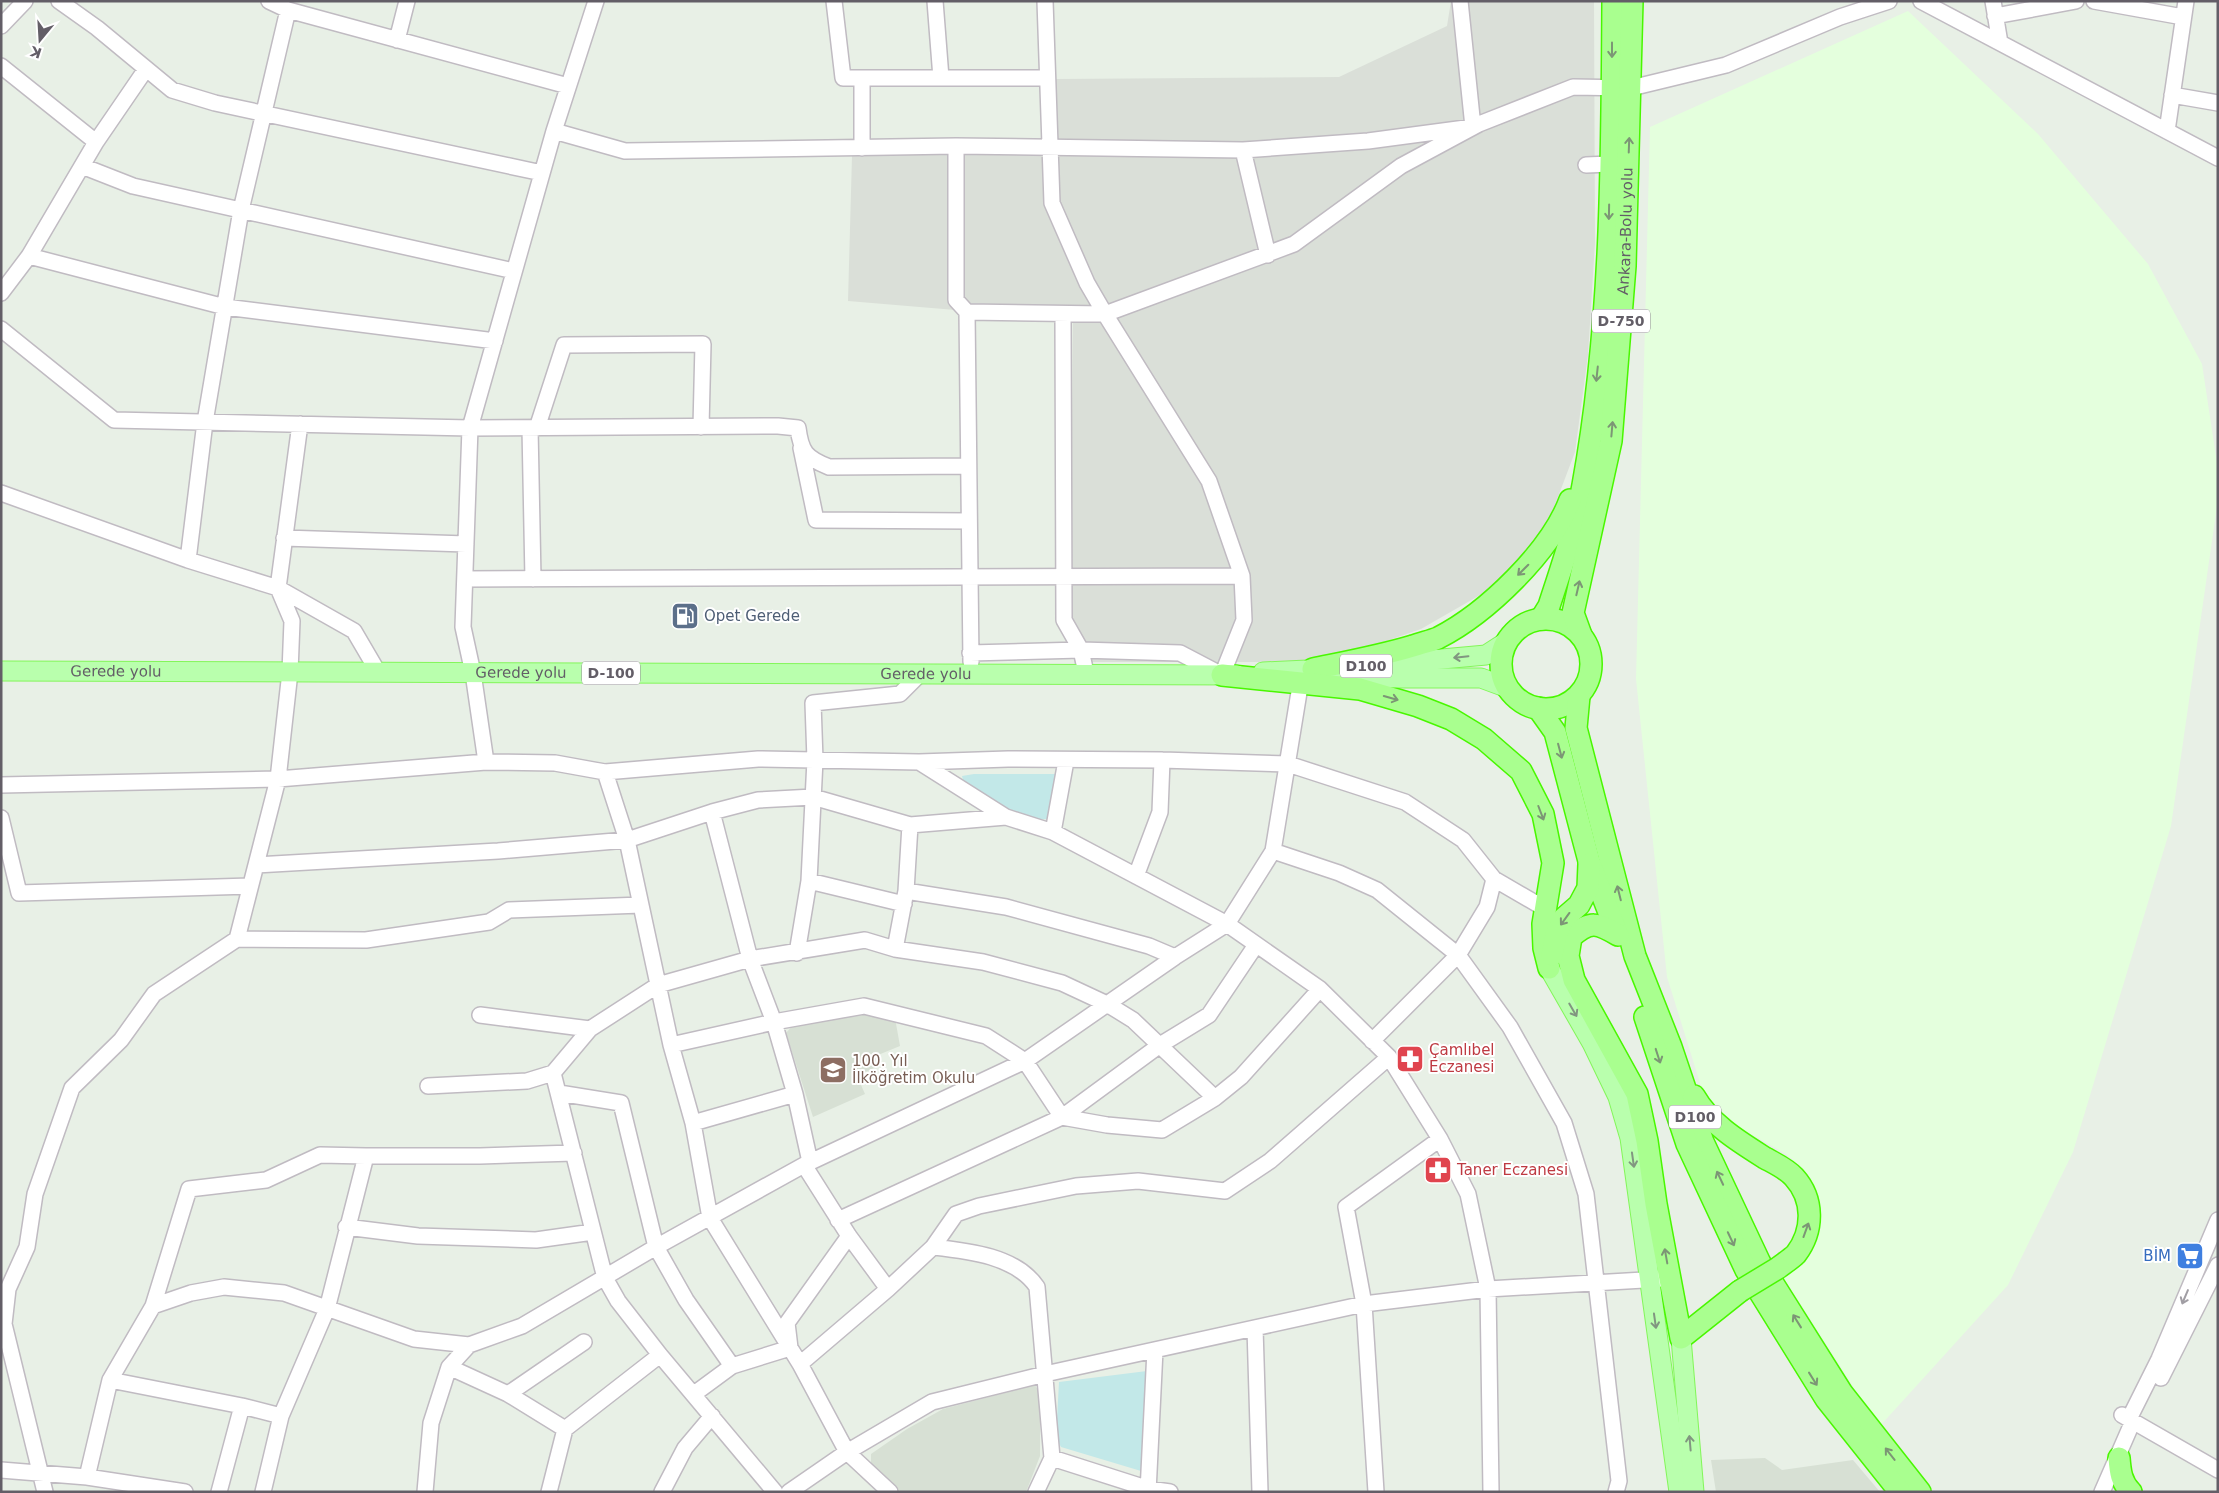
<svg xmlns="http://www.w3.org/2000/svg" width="2219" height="1493" viewBox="0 0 2219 1493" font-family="'DejaVu Sans',sans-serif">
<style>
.commercial{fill:#e4ffdd}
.industrial{fill:#dadfd8}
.education{fill:#d7e0d4}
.green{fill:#c2e8e8}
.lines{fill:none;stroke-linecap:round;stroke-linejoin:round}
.minor-casing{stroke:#c0bbc2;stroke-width:18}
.major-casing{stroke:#83f65a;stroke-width:21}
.highway-casing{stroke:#49f700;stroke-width:24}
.minor{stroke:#fff;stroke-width:15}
.major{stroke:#b9ffad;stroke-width:19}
.highway{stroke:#a9ff8f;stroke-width:21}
.highway-bridge-casing{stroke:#49f700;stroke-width:24;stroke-linecap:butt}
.highway-bridge{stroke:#a9ff8f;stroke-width:21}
.oneway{stroke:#7c9675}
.oneway2{stroke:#819680}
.oneway3{stroke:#a19ea4}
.labels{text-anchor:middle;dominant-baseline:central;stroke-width:4;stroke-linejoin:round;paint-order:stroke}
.shield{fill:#fff;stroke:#928e95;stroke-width:1}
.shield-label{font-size:14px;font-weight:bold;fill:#635e67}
.street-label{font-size:15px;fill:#635e67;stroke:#fff}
.service-label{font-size:15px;fill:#4e5e75;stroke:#fff;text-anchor:start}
.health-label{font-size:15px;fill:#be3a42;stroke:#fff;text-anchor:start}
.education-label{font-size:15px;fill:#785e54;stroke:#fff;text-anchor:start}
.shop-label{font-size:15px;fill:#366cbe;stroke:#fff;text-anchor:end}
</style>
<rect width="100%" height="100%" fill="#e8f0e6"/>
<path class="commercial" d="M1908,11L2038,134L2148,264L2202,364L2218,470V499L2171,826L2073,1152L2008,1285L1879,1427L1782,1275L1800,1265L1813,1247L1818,1229L1817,1197L1812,1182L1802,1168L1786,1154L1731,1123L1705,1099L1667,977L1636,679L1650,127Z"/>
<path class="industrial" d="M1451,1H1594L1595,243L1588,355L1575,452L1547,526L1494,587L1421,629L1343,656L1295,662H1091L1070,617L1073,320L848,301L852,156L1054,152L1056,79L1339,77L1447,26Z"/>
<path class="education" d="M871,1013L895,1018L900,1046L878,1055L880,1065L857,1076L865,1094L813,1117L786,1033L795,1023Z
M1035,1385L1040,1394V1456L1026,1492H901L871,1465V1454L907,1429L943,1409Z
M1765,1458L1782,1470L1853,1460L1880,1492H1716L1711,1460Z"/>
<path class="green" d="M974,774H1057L1047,819C1015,823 988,797 963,780L962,776Z
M1147,1371L1141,1471L1061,1447L1056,1438L1059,1382Z"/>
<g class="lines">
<g class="minor-casing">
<path id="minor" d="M59,1L97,28L172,90L215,103L542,173
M269,1L288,10L568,86
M596,1L554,131L470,428L463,627L473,673L486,762L555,763L605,772L627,840L671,1045L693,1123L710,1218L800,1364L847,1452L890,1492
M834,1L843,78H1047
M935,1L941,78
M1921,1L2218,158
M1993,1L2000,43
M2094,1L2183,17
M1995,16L2076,1
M1,26L25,1
M397,40L407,1
M1,66L96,142L29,256L1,293
M2172,95L2218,103
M554,131L625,151L956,146L1243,150L1368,141L1473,127L1460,1
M2167,131L2186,1
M96,142L146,69
M956,146V300L967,312L971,662
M862,148V78
M1243,150L1268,255
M1586,165L1610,164
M82,166L133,186L514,271
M29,256L225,307L495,341
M967,312L1105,314L1087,283L1052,203L1045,1
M1063,315L1064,620L1081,650L1086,673
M1,329L114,420L470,428L778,426L798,428C801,452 806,458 829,467L968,466
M300,424L278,588L292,621L290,672L278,779L237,939L366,940L489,922L509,910L641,905
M530,428L533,579
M537,428L564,345L703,344L701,427
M801,448L816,520L969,521
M1,493L188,560L278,588L354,631L378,672
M284,538L466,544
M188,560L205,422L241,210L288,10
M465,579L1242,576
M970,653L1081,650L1180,653L1222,675L1244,620L1242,576L1209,481L1105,314L1294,244L1401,166L1479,124L1573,87L1631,88L1726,65L1840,17L1889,1
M919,762L1006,817
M605,772L758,759L919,762L1008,759L1162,760L1288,764L1405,802L1463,840L1494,879L1544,908
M1,785L278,779L486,762
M712,812L750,959L774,1022L795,1094L810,1162
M1,818L19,893L250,886
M1053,832L1066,761
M1273,851L1339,873L1377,890L1458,955L1510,1027L1564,1123L1586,1194L1619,1481L1616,1492
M256,865L498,851L627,840L712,812L758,800L813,797L910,825L1006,817L1053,832L1227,924L1320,989L1389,1057L1440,1139L1468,1194L1488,1289L1491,1492
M1136,876L1160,812L1162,760
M809,881L904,904
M906,891L1006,907L1149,946L1175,957
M895,949L906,891L910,825
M797,953L809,881L815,760L813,703L900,694L920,674
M480,1015L590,1029
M1372,1041L1458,955L1487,907L1494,879
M671,1045L774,1022L864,1006L986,1036L1025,1061L1062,1117L1107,1125L1162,1130L1215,1098L1241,1077L1320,989
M428,1086L527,1081L553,1073
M559,1093L621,1103L656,1247L686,1300L732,1366
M693,1123L795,1094
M804,1165L849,1236L888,1289
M838,1220L1062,1117L1160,1045L1209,1015L1256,945
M346,1227L418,1236L536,1240L593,1232
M933,1247C969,1251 1016,1256 1037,1287L1052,1458L1036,1492
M153,1306L189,1189L266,1180L320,1155L366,1156
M1255,1328L1260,1492
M800,1364L888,1289L933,1247L956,1214L979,1206L1076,1186L1138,1181L1225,1191L1270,1161L1389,1057
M449,1367L508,1394L565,1429
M2161,1378L2218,1265
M110,1380L242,1406L281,1416
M508,1394L584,1342
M694,1394L732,1366L790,1348L787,1323L849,1236
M2122,1415L2218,1470
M2129,1419L2159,1359L2218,1220
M1052,1458L1149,1489L1170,1492
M1,1470L87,1477L185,1492
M87,1477L110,1380L153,1306L191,1293L224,1287L284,1293L414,1339L469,1345L522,1326L656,1247L804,1165L1025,1061L1175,957L1227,924L1273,851L1302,674
M45,1492L4,1324L8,1289L27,1247L35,1194L72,1088L121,1040L154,994L237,939
M219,1492L242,1406
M263,1492L281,1416L327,1309L366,1156H480L574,1153
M425,1492L431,1423L449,1367L469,1345
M549,1492L565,1429L660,1355
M662,1492L685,1448L712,1416
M775,1492L660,1355L618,1301L605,1278L553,1073L590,1029L658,985L750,959L865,940L895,949L983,962L1062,983L1107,1004L1133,1020L1215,1098
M789,1492L847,1452L932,1402L1045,1374L1364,1304L1488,1289L1661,1279
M1148,1492L1155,1350
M1376,1492L1364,1304L1346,1207L1440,1139
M2102,1492L2133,1421"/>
</g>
<g class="major-casing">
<g id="major">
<path d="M1365,666L1486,655L1506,642"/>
<path id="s1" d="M1,671L1237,675"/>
<path d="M1263,672L1328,669"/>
<path d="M1327,678H1481L1508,688"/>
<path d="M1549,968L1592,1043L1618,1097L1630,1138L1679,1492"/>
<path d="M1681,1338L1694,1492"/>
</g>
</g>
<g class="highway-casing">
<g id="highway">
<circle cx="1546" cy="664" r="45"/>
<path d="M1541,619L1549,606C1562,566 1576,526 1583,485C1612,326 1612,163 1613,1"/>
<path id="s2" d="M1581,635L1573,613L1611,441L1625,266L1632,1"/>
<path d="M1313,669C1347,662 1380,656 1413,646C1421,643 1431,641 1438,638C1487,613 1551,551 1570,500"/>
<path d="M1222,675L1360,689L1418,706L1451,719L1484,739L1521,771L1543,814L1553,863L1543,924L1544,948L1549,968"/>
<path d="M1579,696L1576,728L1635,956L1671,1047L1703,1142L1760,1263L1842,1393L1920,1492"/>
<path d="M1538,708L1555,732L1589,861L1617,933"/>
<path d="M1618,935C1597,923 1591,920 1571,937L1568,956L1574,980L1637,1094L1647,1141L1656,1204L1681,1338L1740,1291"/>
<path d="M1552,955L1556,935L1564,918L1579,905L1588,888L1589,864"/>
<path d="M1645,1017L1687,1144L1746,1270L1826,1399L1900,1492"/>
<path d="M1694,1096C1710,1124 1738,1141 1765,1158C1774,1163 1787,1169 1794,1177C1814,1199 1814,1230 1796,1254C1791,1259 1783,1264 1778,1268"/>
<path d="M2119,1458C2120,1471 2121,1482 2131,1492"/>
</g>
</g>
<use href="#minor" class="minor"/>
<use href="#major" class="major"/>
<use href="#highway" class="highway"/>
<g class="highway-bridge-casing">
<path id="highway-bridge" d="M1740,1291L1778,1268"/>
</g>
<use href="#highway-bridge" class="highway-bridge"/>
</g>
<defs><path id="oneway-shaft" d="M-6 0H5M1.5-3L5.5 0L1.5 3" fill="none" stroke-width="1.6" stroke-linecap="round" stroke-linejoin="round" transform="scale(1.25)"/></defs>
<g class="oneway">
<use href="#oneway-shaft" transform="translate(1612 50) rotate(90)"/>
<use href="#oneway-shaft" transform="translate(1629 145) rotate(-88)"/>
<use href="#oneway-shaft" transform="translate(1609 212) rotate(91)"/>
<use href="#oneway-shaft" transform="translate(1597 374) rotate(96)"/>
<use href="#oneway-shaft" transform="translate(1612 429) rotate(-85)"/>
<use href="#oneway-shaft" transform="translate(1523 570) rotate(135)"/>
<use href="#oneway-shaft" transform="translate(1578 588) rotate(-77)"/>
<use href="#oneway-shaft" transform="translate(1391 698) rotate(16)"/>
<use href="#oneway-shaft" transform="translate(1560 751) rotate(75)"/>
<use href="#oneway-shaft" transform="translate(1541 813) rotate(69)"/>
<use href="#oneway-shaft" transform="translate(1619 893) rotate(-104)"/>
<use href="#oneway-shaft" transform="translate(1565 919) rotate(126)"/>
<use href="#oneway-shaft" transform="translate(1658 1056) rotate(72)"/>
<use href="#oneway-shaft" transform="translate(1720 1178) rotate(-115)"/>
<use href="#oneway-shaft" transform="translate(1806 1230) rotate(-70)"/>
<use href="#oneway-shaft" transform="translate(1731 1239) rotate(65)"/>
<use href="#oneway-shaft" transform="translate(1666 1256) rotate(-100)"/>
<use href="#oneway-shaft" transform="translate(1797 1321) rotate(-122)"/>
<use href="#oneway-shaft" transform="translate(1813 1379) rotate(58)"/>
<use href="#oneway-shaft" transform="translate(1890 1454) rotate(-128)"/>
</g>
<g class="oneway2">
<use href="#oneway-shaft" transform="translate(1461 657) rotate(174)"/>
<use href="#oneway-shaft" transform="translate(1573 1010) rotate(60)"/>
<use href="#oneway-shaft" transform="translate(1633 1160) rotate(82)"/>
<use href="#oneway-shaft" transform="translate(1655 1321) rotate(82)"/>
<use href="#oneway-shaft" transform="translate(1690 1443) rotate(-95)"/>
</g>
<use class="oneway3" href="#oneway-shaft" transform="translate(2185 1297) rotate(113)"/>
<defs>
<g id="fuel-square" transform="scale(1.4375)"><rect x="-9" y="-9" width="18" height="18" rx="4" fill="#5c6f8a" stroke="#fff"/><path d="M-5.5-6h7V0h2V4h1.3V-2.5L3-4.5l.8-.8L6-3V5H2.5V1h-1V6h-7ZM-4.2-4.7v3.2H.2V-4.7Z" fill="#fff"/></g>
<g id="pharmacy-square" transform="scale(1.4375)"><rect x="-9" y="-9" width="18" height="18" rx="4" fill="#e0444e" stroke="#fff"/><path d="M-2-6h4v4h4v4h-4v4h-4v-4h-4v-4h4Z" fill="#fff"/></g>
<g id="school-square" transform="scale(1.4375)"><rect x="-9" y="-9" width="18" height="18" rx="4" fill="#8d6e63" stroke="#fff"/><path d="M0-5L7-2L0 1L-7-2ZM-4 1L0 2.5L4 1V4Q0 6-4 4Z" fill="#fff"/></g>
<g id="supermarket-square" transform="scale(1.4375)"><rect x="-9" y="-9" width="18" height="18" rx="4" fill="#3f7fe0" stroke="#fff"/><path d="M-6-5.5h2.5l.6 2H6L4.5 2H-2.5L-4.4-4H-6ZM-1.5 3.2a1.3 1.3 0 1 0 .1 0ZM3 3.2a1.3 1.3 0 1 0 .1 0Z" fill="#fff"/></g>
</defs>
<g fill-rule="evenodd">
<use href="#fuel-square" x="685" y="616"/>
<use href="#pharmacy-square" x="1410" y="1059"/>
<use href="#school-square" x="833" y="1070"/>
<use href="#pharmacy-square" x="1438" y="1170"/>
<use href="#supermarket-square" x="2190" y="1256"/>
</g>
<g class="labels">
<g class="shield">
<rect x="1592" y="309.5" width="58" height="23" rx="4"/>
<rect x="1340" y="654.5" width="52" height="23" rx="4"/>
<rect x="582" y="661.5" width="58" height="23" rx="4"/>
<rect x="1669" y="1105.5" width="52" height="23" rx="4"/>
</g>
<g class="shield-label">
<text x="1621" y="321">D-750</text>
<text x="1366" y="666">D100</text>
<text x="611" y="673">D-100</text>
<text x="1695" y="1117">D100</text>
</g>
<g class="street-label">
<text stroke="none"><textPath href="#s2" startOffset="410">Ankara-Bolu yolu</textPath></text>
<text stroke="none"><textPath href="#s1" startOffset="115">Gerede yolu</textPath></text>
<text stroke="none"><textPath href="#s1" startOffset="520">Gerede yolu</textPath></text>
<text stroke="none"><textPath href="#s1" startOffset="925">Gerede yolu</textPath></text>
</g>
<g class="service-label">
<text x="704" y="616">Opet Gerede</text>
</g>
<g class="health-label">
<text x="1429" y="1050">Çamlıbel<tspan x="1429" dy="17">Eczanesi</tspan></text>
<text x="1457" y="1170">Taner Eczanesi</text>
</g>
<g class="education-label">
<text x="852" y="1061">100. Yıl<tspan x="852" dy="17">İlköğretim Okulu</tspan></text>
</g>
<g class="shop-label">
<text x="2171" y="1256">BİM</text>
</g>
</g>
<rect width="2219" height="1493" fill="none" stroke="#635e67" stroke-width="5"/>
<g transform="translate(40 40) rotate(198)" stroke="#ffffff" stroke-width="4" paint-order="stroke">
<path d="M0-4L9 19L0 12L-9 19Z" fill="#635e67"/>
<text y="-8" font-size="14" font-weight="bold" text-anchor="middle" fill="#635e67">K</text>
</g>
</svg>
